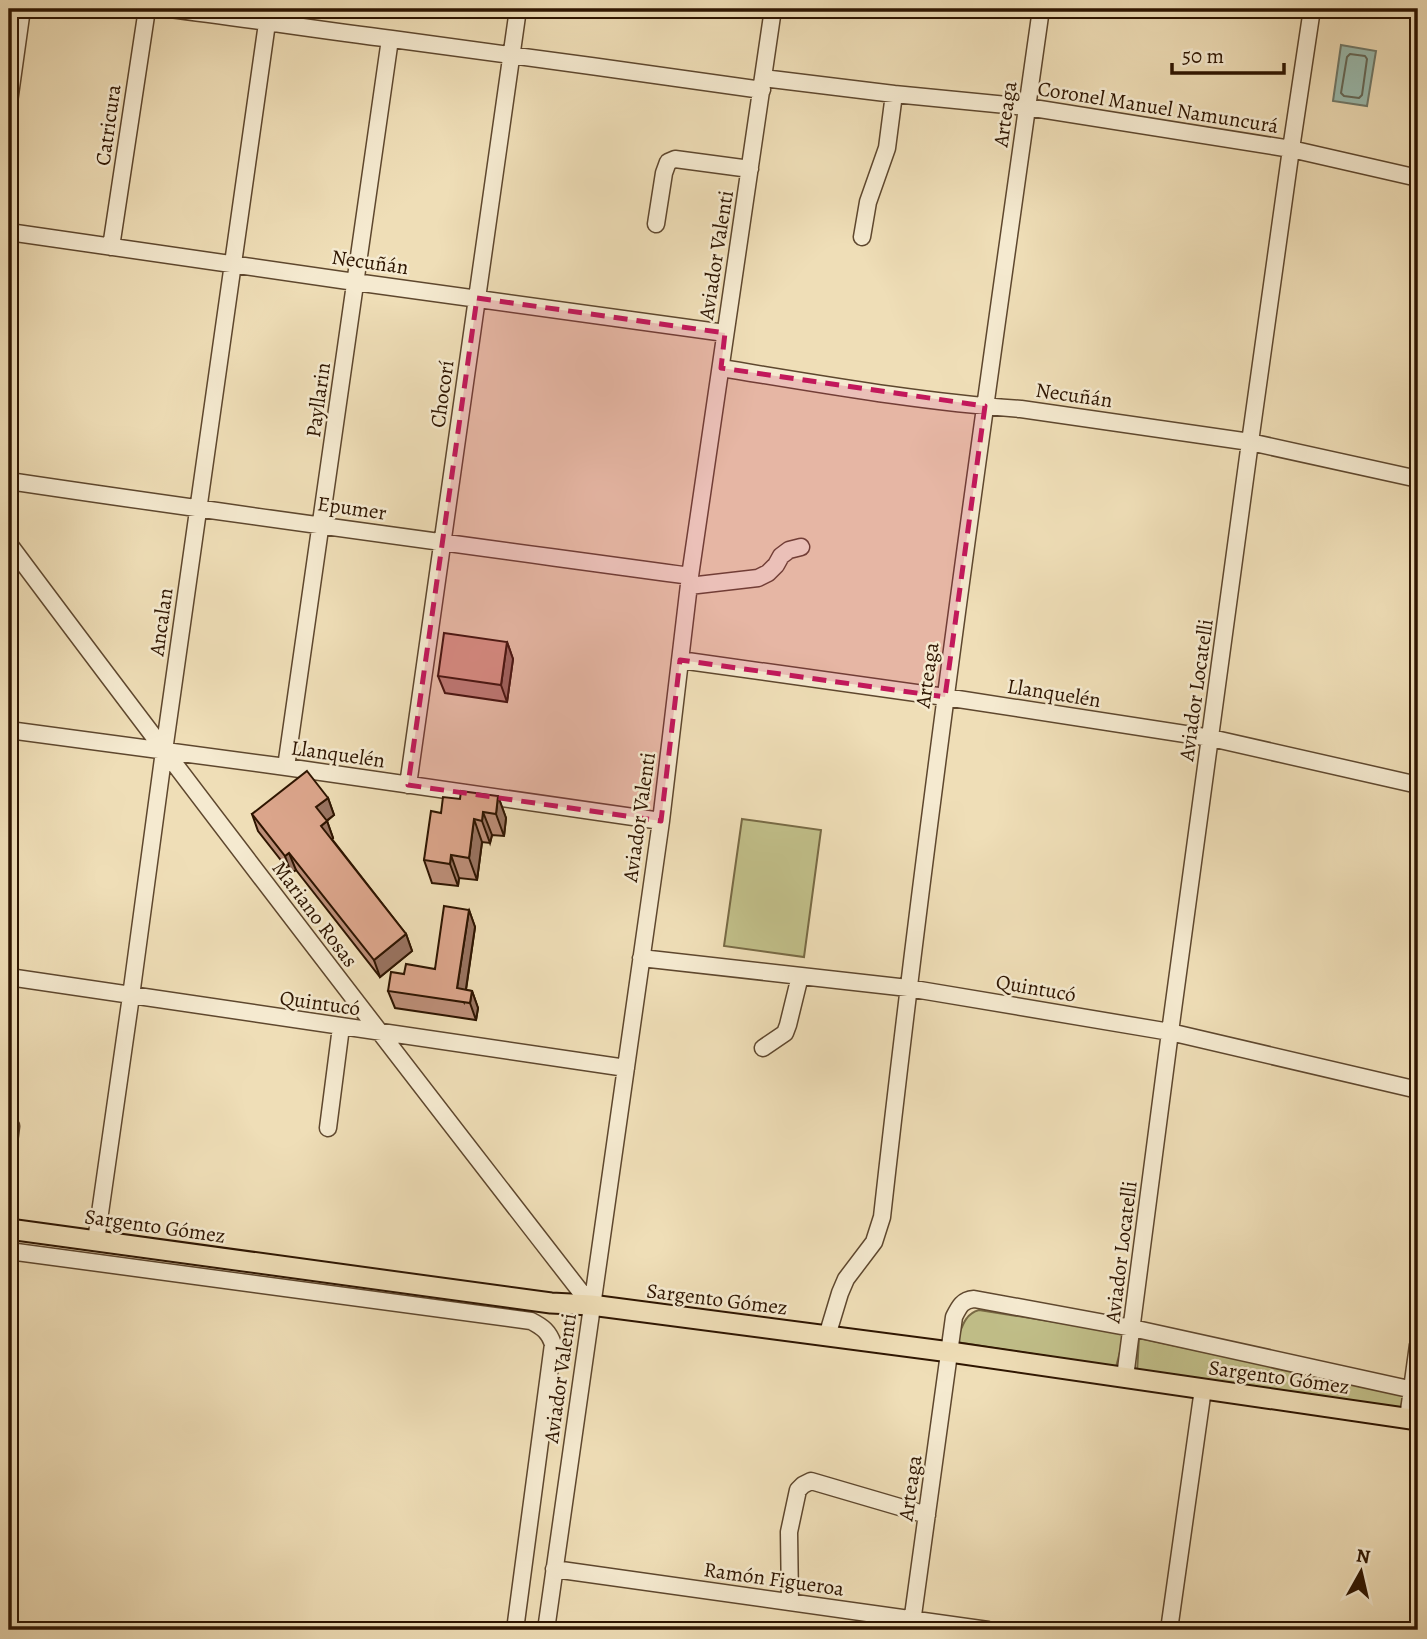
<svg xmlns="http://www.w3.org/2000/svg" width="1427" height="1639" viewBox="0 0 1427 1639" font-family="Alegreya,serif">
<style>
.green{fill:#c1bf89;stroke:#786a45;stroke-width:2}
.water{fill:#9abcb0;stroke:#6f796a;stroke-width:2}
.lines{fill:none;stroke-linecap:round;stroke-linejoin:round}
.shore{stroke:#646858;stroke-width:2}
.minor-casing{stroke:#5e472e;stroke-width:19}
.major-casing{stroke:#2e1501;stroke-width:23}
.minor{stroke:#f5ead0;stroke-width:16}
.major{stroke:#efdeb7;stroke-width:19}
.wall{fill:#bc8e78;stroke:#2e1501;stroke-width:2}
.shaded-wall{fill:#997461;stroke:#2e1501;stroke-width:2}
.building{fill:#dba58b;stroke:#2e1501;stroke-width:2}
.marked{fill:#c2185b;fill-opacity:0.2;stroke:#c2185b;stroke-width:5;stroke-dasharray:14 9;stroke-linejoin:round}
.labels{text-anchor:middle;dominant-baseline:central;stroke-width:5;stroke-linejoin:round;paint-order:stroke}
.street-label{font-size:21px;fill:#2e1501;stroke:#f5ead0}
</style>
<rect width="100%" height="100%" fill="#efdeb7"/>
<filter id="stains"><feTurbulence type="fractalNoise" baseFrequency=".00286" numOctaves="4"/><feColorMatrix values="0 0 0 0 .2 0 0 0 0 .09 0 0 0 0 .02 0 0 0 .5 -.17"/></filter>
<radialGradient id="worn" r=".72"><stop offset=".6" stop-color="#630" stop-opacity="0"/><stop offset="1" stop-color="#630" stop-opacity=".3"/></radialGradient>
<path class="green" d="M742,819L821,830L804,957L724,946Z
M979,1310L1125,1333L1116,1367L956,1342C962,1328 964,1314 979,1310Z
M1139,1338L1405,1395L1399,1411L1137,1373Z"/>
<path class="water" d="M1341,45L1376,51L1367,106L1333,101Z"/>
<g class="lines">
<path class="shore" d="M1350,54L1365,56L1367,59L1362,95L1359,98L1344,96L1341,93L1347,57Z"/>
<g class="minor-casing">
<path id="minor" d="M170,9C244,18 318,30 392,39C515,56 639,72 762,90
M763,78L894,94L1027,107L1291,149L1418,178
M9,102L22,9
M656,224L664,173L668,162L675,159L750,169
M9,232L355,282L725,333
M862,237L868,202L887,148L894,94
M111,247L147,9
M721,368C820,384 920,402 1021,409L1250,442L1418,479
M9,481C236,515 463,545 690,576
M9,544C200,800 395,1053 591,1305
M689,586L758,578L768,573L776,565L781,556L789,550L801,547
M680,660L945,697L1211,738L1418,785
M9,730L286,767L661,821
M286,767L390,39
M408,785L518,9
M641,958L908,988L1170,1032L1418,1090
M9,977L626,1068
M763,1048L785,1033L788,1025L800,976
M328,1128L341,1027
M9,1142L11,1126
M96,1241L131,996L164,751L269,9
M9,1251L531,1321C543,1327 549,1332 553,1344L515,1630
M827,1336L840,1293L846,1279L874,1242L882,1217C927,813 984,411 1041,9
M1125,1377L1170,1032L1250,442L1291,149L1312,9
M1408,1418L1418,1345
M554,1569L988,1630
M790,1602L789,1532L798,1490L803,1485L811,1481L927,1515
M546,1630L661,821L690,576L773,9
M911,1630L954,1317C959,1307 962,1300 974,1299L1132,1328L1418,1391
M1169,1630L1203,1389"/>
</g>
<g class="major-casing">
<path id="major" d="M9,1229L551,1303L591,1305L950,1352L1418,1420"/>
</g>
<use href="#minor" class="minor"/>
<use href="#major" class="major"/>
</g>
<path class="wall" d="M507,642L513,659L507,702L445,693L438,676Z
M498,796L506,818L504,836L492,835L490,843L482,842L477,880L459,878L458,886L432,883L424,860L441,813L460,799Z
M328,798L334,815L327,821L333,838L332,839L406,934L412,951L380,977L296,870L291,873L258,831L252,814Z
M469,910L475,927L466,990L472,991L478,1008L476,1020L395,1008L388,991L435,969Z"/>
<path class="shaded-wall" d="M507,642L513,659L507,702L501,685Z
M498,796L506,818L504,836L496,814Z
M328,798L334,815L322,824L316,807Z
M483,812L492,835L490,843L482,821Z
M474,819L482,842L477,880L469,858Z
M327,821L333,838L327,843L321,826Z
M289,853L296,870L291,873L285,856Z
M451,855L459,878L458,886L450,864Z
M469,910L475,927L464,1002L457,988Z
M406,934L412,951L380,977L374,960Z
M472,991L478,1008L476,1020L470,1003Z"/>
<path class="building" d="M444,633L507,642L501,685L438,676Z
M307,771L328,798L316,807L327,821L321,826L406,934L374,960L289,853L285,856L252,814Z
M461,791L498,796L496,814L483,812L482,821L474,819L469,858L451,855L450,864L424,860L431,811L441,813L443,797L460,799Z
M444,906L469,910L457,988L472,991L470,1003L388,991L391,972L404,974L406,964L435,969Z"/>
<path class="marked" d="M477,298L725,333L721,368L985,406L945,697L680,660L661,821L408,785Z"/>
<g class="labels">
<g class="street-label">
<text transform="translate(1158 107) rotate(9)">Coronel Manuel Namuncurá</text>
<text transform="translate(1005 114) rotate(-82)">Arteaga</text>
<text transform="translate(108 125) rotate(-82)">Catricura</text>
<text transform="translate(716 255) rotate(-81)">Aviador Valenti</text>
<text transform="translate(370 262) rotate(8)">Necuñán</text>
<text transform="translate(442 394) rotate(-82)">Chocorí</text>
<text transform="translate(1074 395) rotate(8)">Necuñán</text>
<text transform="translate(318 400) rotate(-82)">Payllarin</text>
<text transform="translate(352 508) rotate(8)">Epumer</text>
<text transform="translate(161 622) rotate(-82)">Ancalan</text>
<text transform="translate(927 675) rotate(-82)">Arteaga</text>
<text transform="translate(1196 690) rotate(-82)">Aviador Locatelli</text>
<text transform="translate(1054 693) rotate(9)">Llanquelén</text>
<text transform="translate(338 754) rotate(8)">Llanquelén</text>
<text transform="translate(639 817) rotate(-82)">Aviador Valenti</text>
<text transform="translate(315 914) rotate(53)">Mariano Rosas</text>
<text transform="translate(1036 988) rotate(10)">Quintucó</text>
<text transform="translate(320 1003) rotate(8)">Quintucó</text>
<text transform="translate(155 1226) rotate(8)">Sargento Gómez</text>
<text transform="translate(1121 1252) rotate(-83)">Aviador Locatelli</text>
<text transform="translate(717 1299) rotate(7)">Sargento Gómez</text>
<text transform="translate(1279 1377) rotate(8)">Sargento Gómez</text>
<text transform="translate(560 1378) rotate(-82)">Aviador Valenti</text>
<text transform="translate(910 1488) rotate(-82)">Arteaga</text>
<text transform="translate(774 1579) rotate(8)">Ramón Figueroa</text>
</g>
</g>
<rect width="1427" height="1639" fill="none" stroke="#efdeb7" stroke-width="35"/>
<rect x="10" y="10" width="1406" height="1618" fill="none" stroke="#2e1501" stroke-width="3.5"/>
<rect x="18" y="18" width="1392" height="1604" fill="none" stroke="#2e1501" stroke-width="2"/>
<g transform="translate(1361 1572) rotate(8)" stroke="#f5ead0" stroke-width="5" paint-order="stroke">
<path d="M0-5L12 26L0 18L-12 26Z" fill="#2e1501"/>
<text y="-10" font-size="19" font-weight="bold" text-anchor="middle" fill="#2e1501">N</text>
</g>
<path d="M1172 63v10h112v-10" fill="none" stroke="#2e1501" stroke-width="3.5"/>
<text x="1182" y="63" font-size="21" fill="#2e1501" stroke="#f5ead0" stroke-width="5" paint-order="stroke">50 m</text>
<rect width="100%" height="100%" filter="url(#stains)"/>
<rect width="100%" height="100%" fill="url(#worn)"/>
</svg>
